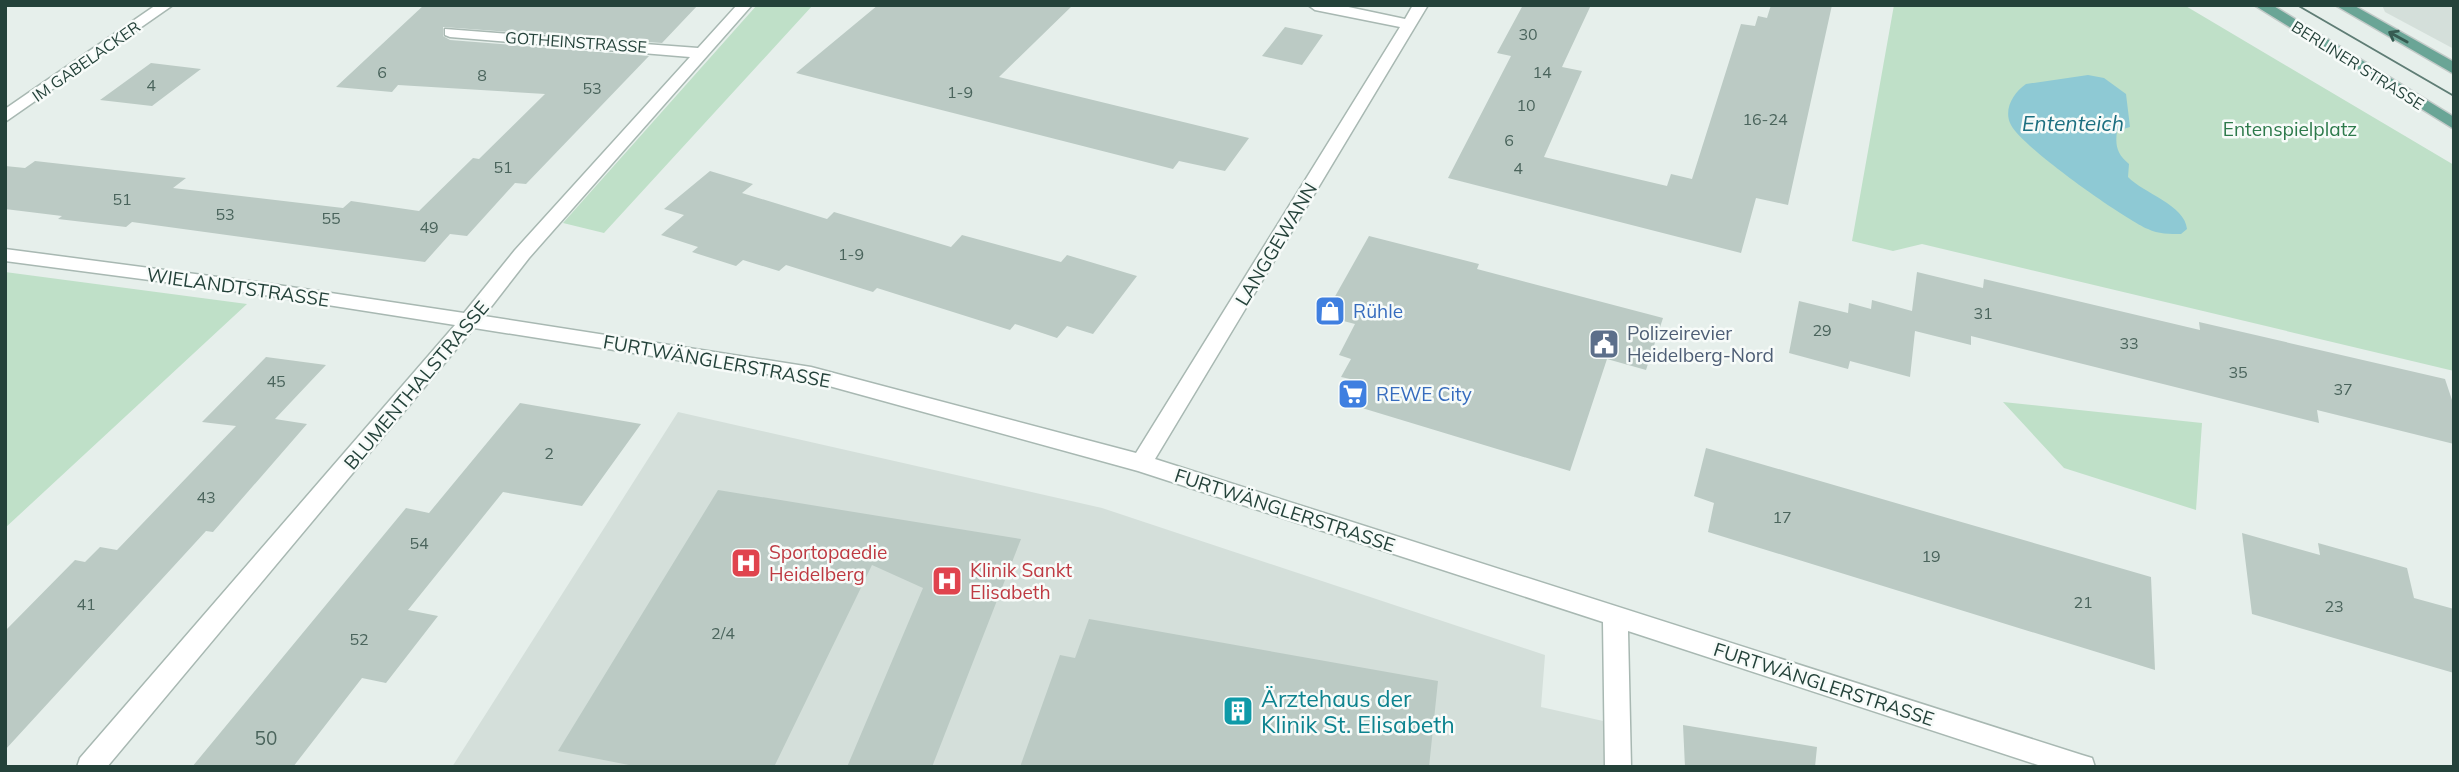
<svg xmlns="http://www.w3.org/2000/svg" width="2459" height="772" viewBox="0 0 2459 772" font-family="Mulish,sans-serif">
<style>
.built{fill:#d4dfda}
.green{fill:#bfe0c8}
.water{fill:#8ec9d4}
.building{fill:#bbcac4}
.lines{fill:none;stroke-linecap:round;stroke-linejoin:round}
.minor-casing{stroke:#a8b8b2;stroke-width:3}
.major-casing{stroke:#c2cac8;stroke-width:3}
.minor{fill:#fff;fill-rule:evenodd}
.major{fill:#6aa596;fill-rule:evenodd}
.tram{stroke:#5f7d75;stroke-width:2}
.oneway{stroke:#365b51}
.labels{text-anchor:middle;dominant-baseline:central;stroke-width:5;stroke-linejoin:round;paint-order:stroke}
.number-label{font-size:16px;fill:#4a645c}
.far-street-label{font-size:16px;fill:#24423a;stroke:#f7fbf9}
.park-label{font-size:19px;fill:#2d7a4b;stroke:#f7fbf9}
.street-label{font-size:19px;fill:#24423a;stroke:#f7fbf9}
.shop-label{font-size:19px;fill:#366cbe;stroke:#f7fbf9;text-anchor:start}
.service-label{font-size:19px;fill:#4e5e75;stroke:#f7fbf9;text-anchor:start}
.health-label{font-size:19px;fill:#be3a42;stroke:#f7fbf9;text-anchor:start}
.near-number-label{font-size:19px;fill:#4a645c}
.water-label{font-size:21px;font-style:italic;fill:#1c6f80;stroke:#f7fbf9}
.near-culture-label{font-size:23px;fill:#0d838f;stroke:#f7fbf9;text-anchor:start}
</style>
<rect width="100%" height="100%" fill="#e6efeb"/>
<path class="built" d="M2382,5H2454V49L2385,12Z
M678,412L1102,508L1545,655L1541,707L1612,723L1613,767H452Z"/>
<path class="green" d="M757,5H813L604,233L563,223Z
M1894,5H2184L2454,165V371L1922,244L1893,251L1852,241Z
M5,272L247,304L5,528Z
M2003,402L2202,423L2196,510L2064,468Z"/>
<path class="water" d="M2088,75L2104,78L2126,94L2130,127L2117,131C2115,146 2117,154 2129,164L2128,177C2143,193 2185,205 2187,229L2181,234C2170,234 2158,234 2148,229C2123,218 2022,147 2011,125C2003,110 2013,93 2026,84Z"/>
<path class="building" d="M424,5H698L662,43L443,27V36L450,40L649,56L526,184L515,183L467,236L450,234L425,262L132,222L126,227L58,219L62,216L5,209V166L25,168L35,161L186,178L173,188L343,208L351,201L419,211L473,158L479,159L545,94L398,85L392,92L336,87Z
M878,5H1073L999,77L1249,138L1225,171L1179,161L1173,169L796,73Z
M1523,5H1591L1562,67L1582,71L1544,157L1667,186L1671,174L1692,179L1741,24L1755,26L1758,16L1767,18L1771,5H1832L1788,205L1756,198L1741,253L1448,178L1511,56L1497,53Z
M1285,27L1323,35L1302,65L1262,56Z
M151,63L201,69L152,106L100,100Z
M710,171L753,184L742,193L827,219L834,212L951,247L962,235L1061,262L1067,255L1137,276L1093,334L1067,326L1057,338L1015,324L1010,330L877,288L873,292L786,265L779,271L743,260L736,266L692,252L698,247L661,235L684,215L664,209Z
M1369,236L1479,264L1477,269L1663,318L1646,370L1607,359L1570,471L1339,401L1350,379L1341,377L1351,359L1339,355L1355,324L1324,316Z
M1917,272L1983,288L1984,279L2200,330L2199,322L2445,379L2454,406V444L2317,410L2319,423L1971,336V345L1915,331L1910,377L1850,361L1848,369L1789,353L1799,301L1848,313L1849,303L1871,309L1872,300L1912,311Z
M266,357L326,365L275,419L307,424L213,532L206,531L5,750V631L75,560L85,562L100,547L117,550L236,426L202,422Z
M520,403L641,424L582,506L503,492L408,610L438,616L386,683L362,678L293,767H192L406,508L429,513Z
M1706,448L2151,577L2155,670L1708,532L1714,503L1694,496Z
M718,490L1021,539L932,767H847L923,588L872,565L774,767H639L558,751Z
M2242,533L2320,555L2318,543L2407,568L2414,598L2454,609V673L2252,614Z
M1089,619L1438,681L1429,767H1020L1060,655L1075,658Z
M1683,725L1817,747L1815,767H1685Z"/>
<g class="lines">
<g class="minor-casing">
<path id="minor" d="M156,5H173L5,122V109Z
M737,5H752L529,258L484,316L811,367L1136,453L1400,27L1315,10L1308,5H1339L1405,19L1413,5H1428L1155,459L2082,755L2092,758L2095,767H2044L1628,631L1631,767H1605L1603,622L1138,471L811,381L474,328L107,767H77L80,758L455,325L264,295L5,261V249L264,283L464,313L515,250L690,57L450,37L445,35V29L698,48Z"/>
</g>
<g class="major-casing">
<path id="major" d="M2254,5H2272L2454,117V129Z
M2335,5H2353L2454,62V74Z"/>
</g>
<use href="#minor" class="minor"/>
<use href="#major" class="major"/>
<path class="tram" d="M2297,5L2454,96"/>
</g>
<defs><path id="oneway-shaft" d="M-6 0H5M1.5-3L5.5 0L1.5 3" fill="none" stroke-width="1.6" stroke-linecap="round" stroke-linejoin="round" transform="scale(1.75)"/></defs>
<use class="oneway" href="#oneway-shaft" transform="translate(2398 37) rotate(-151)"/>
<defs>
<g id="shop-square" transform="scale(1.575)"><rect x="-9" y="-9" width="18" height="18" rx="4" fill="#3f7fe0" stroke="#f7fbf9"/><path d="M-5-2.5h2.3a2.7 3.5 0 0 1 5.4 0H5L5.5 6h-11ZM-1.5-2.5h3a1.5 2.3 0 0 0-3 0Z" fill="#fff"/></g>
<g id="civic-square" transform="scale(1.575)"><rect x="-9" y="-9" width="18" height="18" rx="4" fill="#5c6f8a" stroke="#f7fbf9"/><path d="M-.6-6.5H3V-4.5H.6V-3L4-1V1h2V6H-6V1h2V-1L-.6-3ZM-1.2 2.5V6h2.4V2.5Z" fill="#fff"/></g>
<g id="supermarket-square" transform="scale(1.575)"><rect x="-9" y="-9" width="18" height="18" rx="4" fill="#3f7fe0" stroke="#f7fbf9"/><path d="M-6-5.5h2.5l.6 2H6L4.5 2H-2.5L-4.4-4H-6ZM-1.5 3.2a1.3 1.3 0 1 0 .1 0ZM3 3.2a1.3 1.3 0 1 0 .1 0Z" fill="#fff"/></g>
<g id="hospital-square" transform="scale(1.575)"><rect x="-9" y="-9" width="18" height="18" rx="4" fill="#e0444e" stroke="#f7fbf9"/><path d="M-5-5h3v3.5h4V-5h3V5h-3V1.5h-4V5h-3Z" fill="#fff"/></g>
<g id="building-square" transform="scale(1.575)"><rect x="-9" y="-9" width="18" height="18" rx="4" fill="#0f9aa8" stroke="#f7fbf9"/><path d="M-4-6H4V6H1V3H-1V6H-4ZM-2.5-4.3h1.7v1.8h-1.7ZM.8-4.3h1.7v1.8H.8ZM-2.5-1h1.7V.8h-1.7ZM.8-1h1.7V.8H.8Z" fill="#fff"/></g>
</defs>
<g fill-rule="evenodd">
<use href="#shop-square" x="1330" y="311"/>
<use href="#civic-square" x="1604" y="344"/>
<use href="#supermarket-square" x="1353" y="394"/>
<use href="#hospital-square" x="746" y="563"/>
<use href="#hospital-square" x="947" y="581"/>
<use href="#building-square" x="1238" y="711"/>
</g>
<g class="labels">
<g class="number-label">
<text x="1528" y="34">30</text>
<text x="382" y="72">6</text>
<text x="1542" y="72">14</text>
<text x="482" y="75">8</text>
<text x="151" y="85">4</text>
<text x="592" y="88">53</text>
<text x="960" y="92">1-9</text>
<text x="1526" y="105">10</text>
<text x="1765" y="119">16-24</text>
<text x="1509" y="140">6</text>
<text x="503" y="167">51</text>
<text x="1518" y="168">4</text>
<text x="122" y="199">51</text>
<text x="225" y="214">53</text>
<text x="331" y="218">55</text>
<text x="429" y="227">49</text>
<text x="851" y="254">1-9</text>
<text x="1983" y="313">31</text>
<text x="1822" y="330">29</text>
<text x="2129" y="343">33</text>
<text x="2238" y="372">35</text>
<text x="276" y="381">45</text>
<text x="2343" y="389">37</text>
<text x="549" y="453">2</text>
<text x="206" y="497">43</text>
<text x="1782" y="517">17</text>
<text x="419" y="543">54</text>
<text x="1931" y="556">19</text>
<text x="2083" y="602">21</text>
<text x="86" y="604">41</text>
<text x="2334" y="606">23</text>
<text x="723" y="633">2/4</text>
<text x="359" y="639">52</text>
</g>
<g class="far-street-label">
<text transform="translate(576 42) rotate(4)">GOTHEINSTRASSE</text>
<text transform="translate(86 61) rotate(-35)">IM GABELACKER</text>
<text transform="translate(2358 65) rotate(32)">BERLINER STRASSE</text>
</g>
<g class="park-label">
<text x="2290" y="129">Entenspielplatz</text>
</g>
<g class="street-label">
<text transform="translate(1276 244) rotate(-59)">LANGGEWANN</text>
<text transform="translate(238 287) rotate(8)">WIELANDTSTRASSE</text>
<text transform="translate(717 361) rotate(10)">FURTWÄNGLERSTRASSE</text>
<text transform="translate(416 385) rotate(-50)">BLUMENTHALSTRASSE</text>
<text transform="translate(1285 510) rotate(18)">FURTWÄNGLERSTRASSE</text>
<text transform="translate(1824 684) rotate(18)">FURTWÄNGLERSTRASSE</text>
</g>
<g class="shop-label">
<text x="1353" y="311">Rühle</text>
<text x="1376" y="394">REWE City</text>
</g>
<g class="service-label">
<text x="1627" y="333">Polizeirevier<tspan x="1627" dy="22">Heidelberg-Nord</tspan></text>
</g>
<g class="health-label">
<text x="769" y="552">Sportopaedie<tspan x="769" dy="22">Heidelberg</tspan></text>
<text x="970" y="570">Klinik Sankt<tspan x="970" dy="22">Elisabeth</tspan></text>
</g>
<g class="near-number-label">
<text x="266" y="738">50</text>
</g>
<g class="water-label">
<text x="2073" y="123">Ententeich</text>
</g>
<g class="near-culture-label">
<text x="1261" y="698">Ärztehaus der<tspan x="1261" dy="26">Klinik St. Elisabeth</tspan></text>
</g>
</g>
<rect width="2459" height="772" fill="none" stroke="#24423a" stroke-width="14"/>
</svg>
